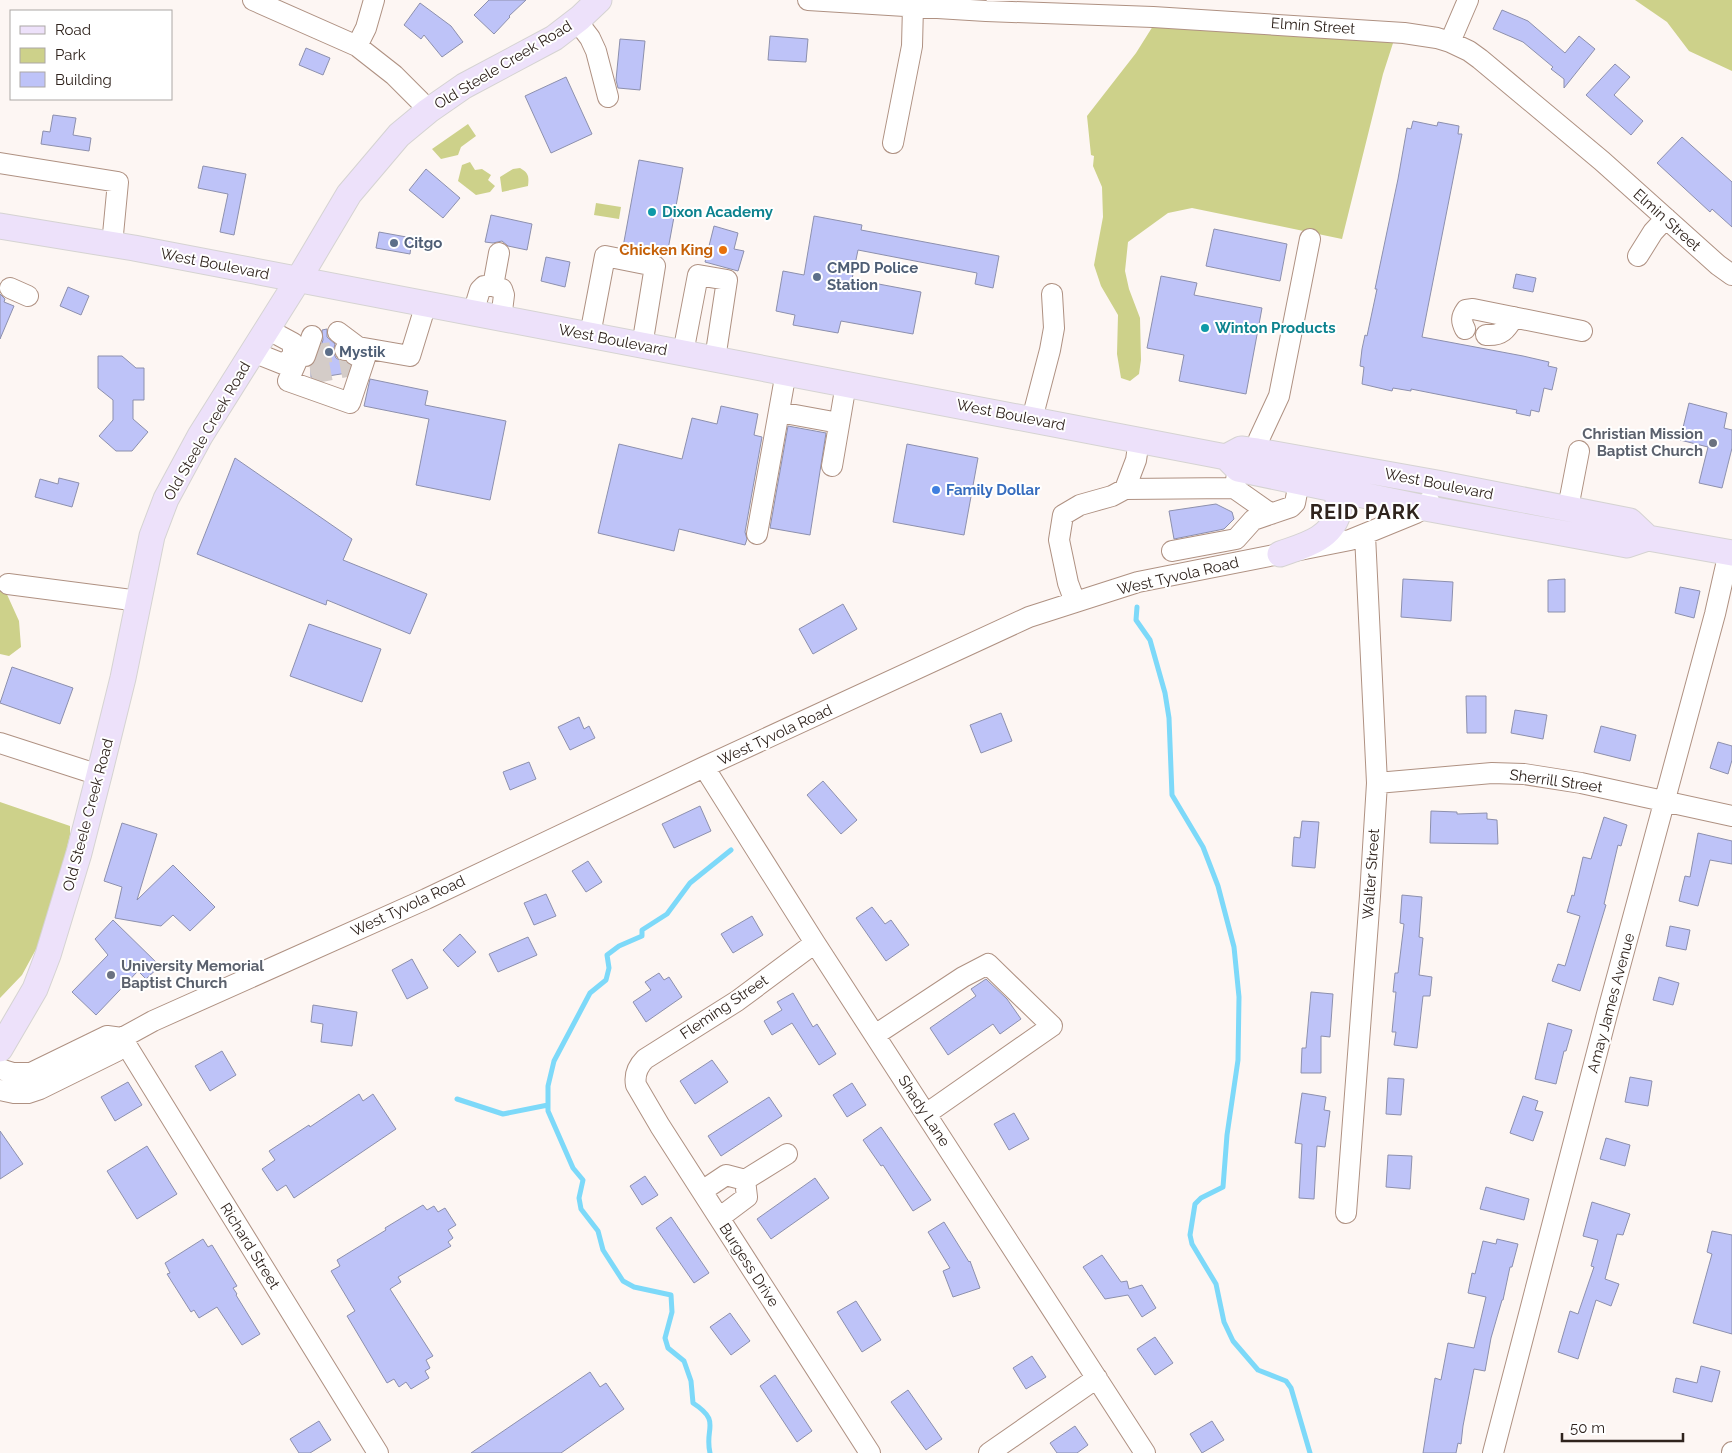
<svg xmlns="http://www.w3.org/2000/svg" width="1732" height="1453" viewBox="0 0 1732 1453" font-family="Raleway,sans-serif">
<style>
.green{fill:#cdd18a}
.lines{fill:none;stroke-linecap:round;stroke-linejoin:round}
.stream{stroke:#7dd9f9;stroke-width:5}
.building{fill:#bec3f8;stroke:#8d90ad}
.minor-tunnel{stroke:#d4ccc8;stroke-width:20;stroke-dasharray:20 10;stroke-linecap:butt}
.minor-casing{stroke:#af9182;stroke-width:22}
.major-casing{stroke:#d5d3d2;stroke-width:27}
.minor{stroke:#fff;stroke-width:20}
.major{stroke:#ede1fa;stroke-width:25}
.culture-dot{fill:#0f9aa8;stroke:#fff;stroke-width:2}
.service-dot{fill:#5c6f8a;stroke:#fff;stroke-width:2}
.food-dot{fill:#e8710a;stroke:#fff;stroke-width:2}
.worship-dot{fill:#6b7280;stroke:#fff;stroke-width:2}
.shop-dot{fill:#3f7fe0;stroke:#fff;stroke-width:2}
.labels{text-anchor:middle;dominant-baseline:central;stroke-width:4;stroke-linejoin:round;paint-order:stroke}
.street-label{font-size:15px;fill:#2f231d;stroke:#fff}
.culture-label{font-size:15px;font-weight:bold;fill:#0d838f;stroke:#fff;text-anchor:start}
.service-label{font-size:15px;font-weight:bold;fill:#4e5e75;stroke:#fff;text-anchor:start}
.food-label{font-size:15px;font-weight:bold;fill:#c56008;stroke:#fff;text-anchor:end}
.worship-label{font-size:15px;font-weight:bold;fill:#5b616d;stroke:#fff;text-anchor:end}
.shop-label{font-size:15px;font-weight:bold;fill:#366cbe;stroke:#fff;text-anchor:start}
.district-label{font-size:20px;font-weight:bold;letter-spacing:1px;fill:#2f231d;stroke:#fff}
</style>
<rect width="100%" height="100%" fill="#fdf6f3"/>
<path class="green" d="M1635,0H1732V71L1689,51L1667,22Z
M1153,26L1394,40L1383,74L1342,239L1192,208L1168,213L1128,242L1125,271L1129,289L1140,318L1141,360L1139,374L1130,381L1121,378L1117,354L1118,315L1101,286L1094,265L1103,217L1102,187L1093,166L1094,156L1091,155L1087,116L1136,53Z
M468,124L476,136L461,147L458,155L441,159L432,149Z
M470,162L475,170L482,169L491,175L488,180L495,186L490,192L476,195L458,181L462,165Z
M520,168C529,173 529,177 528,186L502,192L500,177L513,169Z
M596,203L621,207L619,219L594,215Z
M0,579L19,621L21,647L9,656L0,654Z
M0,802L70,826V835L47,929L22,975L0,998Z"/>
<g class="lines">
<path class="stream" d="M1137,607L1136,620L1150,640L1165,693L1169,718L1172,795L1203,847L1218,886L1234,947L1239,997L1238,1060L1227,1135L1223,1187L1201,1198L1195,1204L1190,1235L1192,1244L1216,1284L1224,1322L1233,1341L1258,1370L1286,1381L1291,1388L1310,1453
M457,1099L503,1114L548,1105
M710,1453C704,1427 722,1422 693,1403L691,1381L684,1361L668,1348L665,1338L672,1312L671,1295L634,1287L623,1281L603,1250L598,1231L581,1209L579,1198L583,1180L573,1168L548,1111V1086L554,1061L590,993L606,980L609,968L607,955L619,946L642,936V930L667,914L690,883L731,850"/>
</g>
<path class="building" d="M489,0H526L509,16L510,17L494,34L474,15Z
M420,3L451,26L463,42L442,57L424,35L421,39L404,25Z
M1502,10L1528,21L1565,53L1579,36L1595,49L1564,88V79L1551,69L1553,67L1523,42L1493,29Z
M770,36L808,39L806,62L768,60Z
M620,39L645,41L640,90L618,88L616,80Z
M306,48L330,58L323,75L299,65Z
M1615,64L1630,77L1614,95L1643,121L1631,135L1586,95Z
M566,77L592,134L551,153L525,96Z
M53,115L76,118L73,135L91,138L89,151L41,144L43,131L50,132Z
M1413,121L1437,126L1438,122L1459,126L1458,134H1462L1422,337L1523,356L1549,362L1548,366L1557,368L1552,390L1544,388L1539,412L1531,410L1530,416L1516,413L1517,410L1411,389V391L1393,388L1392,391L1362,384L1364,367L1360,366L1362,349L1365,335L1367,336L1377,289H1375L1398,179L1407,128L1411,129Z
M1682,137L1732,182V227L1712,209L1710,212L1657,163Z
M639,160L683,168L667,255L623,247Z
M203,166L246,174L234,235L220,232L228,194L198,188Z
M426,169L460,198L443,218L409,190Z
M491,215L532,224L527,250L508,246L502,241L493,243L485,242Z
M814,216L862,225L861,230L999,256L993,288L975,284L977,273L858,250L852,279L921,292L913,334L841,321L838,333L793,325L795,315L776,311L783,271L804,275Z
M714,226L738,233L734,249L744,251L738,271L705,262Z
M1214,229L1287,244L1280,281L1206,266Z
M379,232L412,238L410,254L376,248Z
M546,257L570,262L565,287L541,281Z
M1516,274L1536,278L1533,292L1513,288Z
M1161,276L1197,283L1194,295L1262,308L1246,394L1179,381L1184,355L1147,348Z
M68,287L89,296L81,315L60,306Z
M0,294L5,299L4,302L14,306L0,339Z
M327,329V337L335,344L333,352L336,358L350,366L347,373L316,378L311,377V366L316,360L323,340L322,330Z
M98,356H122L136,368H144V400H133V419L148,432L132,451H116L99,436L113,420V400L98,388Z
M370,379L428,391L425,405L506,421L490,500L416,485L429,419L364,406Z
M1689,403L1727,413L1724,428L1732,430V448L1722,488L1699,483L1708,447L1680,440Z
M721,406L758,414L754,435L762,437L745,532L747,539L745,545L679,529L674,551L598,533L619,444L682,459L692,418L717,424Z
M788,426L826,433L810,535L770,528Z
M907,444L978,458L964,535L893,522Z
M235,458L352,539L343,560L427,594L410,634L327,600L326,605L197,554Z
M59,478L79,483L72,507L35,497L40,479L58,484Z
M1216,504L1232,512L1234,519L1224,529L1174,539L1169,511Z
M1403,579L1453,582L1451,621L1401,617Z
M1565,579V612H1548V580Z
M1680,587L1700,591L1694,618L1675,613Z
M843,604L857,629L813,654L799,629Z
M309,624L381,649L362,702L290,676Z
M12,667L73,688L60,724L0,703Z
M1466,696H1486V733H1467Z
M1515,710L1547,715L1543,739L1511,733Z
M1001,713L1012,741L981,753L970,725Z
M579,717L584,729L589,726L595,738L570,750L558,727Z
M1601,726L1636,735L1630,761L1594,752Z
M1718,742L1732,746V760L1728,774L1710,768Z
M529,762L536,779L510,790L503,772Z
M823,781L857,820L841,834L807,795Z
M700,806L711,831L674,848L662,824Z
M1431,811L1457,812V814L1487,813V819L1497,820L1498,844L1430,843Z
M1604,817L1627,825L1621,846L1618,845L1604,904L1606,905L1580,991L1552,981L1558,964L1565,966L1580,916L1567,912L1572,895L1574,896L1583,857L1591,859Z
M1302,821L1319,822L1315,868L1292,866L1294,837L1300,838Z
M122,823L157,834L137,900L173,865L215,907L190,931L173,915L161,926L115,918L122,887L104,881Z
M1698,833L1732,841V864L1710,860L1698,906L1679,901L1685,876L1690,877Z
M588,861L602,882L586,892L572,871Z
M546,894L556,916L534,925L524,903Z
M1402,895L1422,897L1419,937L1423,938L1419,975L1432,977L1430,996H1423L1417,1048L1394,1045L1396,1032H1392L1396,992H1393L1395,973H1398L1404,924L1400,923Z
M872,907L885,924L891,920L909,945L886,961L856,918Z
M752,916L763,935L733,953L721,934Z
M113,920L160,966L146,979L138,971L96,1015L72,992L108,955L95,939Z
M1670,926L1690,930L1686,950L1666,946Z
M460,934L476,952L458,967L443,950Z
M528,937L537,955L498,972L489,954Z
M412,959L428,988L407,999L392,970Z
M659,973L664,980L669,977L682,997L646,1022L633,1002L651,990L645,982Z
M1659,977L1679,983L1673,1005L1653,1000Z
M986,979L1007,999L1021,1019L1000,1034L993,1024L948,1055L930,1028L976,996L971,989Z
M1311,992L1333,994L1330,1037L1321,1036V1073H1301L1302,1048H1306Z
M793,993L813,1027L817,1024L836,1054L819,1065L792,1023L772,1035L764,1021L782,1010L777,1002Z
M313,1005L357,1012L352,1046L321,1042L323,1024L311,1022Z
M1548,1023L1572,1030L1566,1051H1564L1556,1084L1535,1079Z
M222,1051L236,1075L210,1091L195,1066Z
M712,1060L728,1082L695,1104L680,1081Z
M1630,1077L1652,1081L1648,1106L1625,1102Z
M1388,1078L1404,1079L1401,1115L1386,1114Z
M128,1082L142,1105L115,1121L101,1097Z
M852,1083L866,1105L847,1117L833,1095Z
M1302,1093L1326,1097L1324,1110L1330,1111L1325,1147L1317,1146L1314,1199L1299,1198L1302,1144L1295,1143Z
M359,1094L363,1101L373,1094L396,1129L294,1198L286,1185L277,1191L262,1169L275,1160L269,1151L309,1125L310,1127Z
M1523,1096L1538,1101L1535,1110L1543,1112L1533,1141L1510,1133Z
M769,1097L782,1116L721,1156L708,1136Z
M1014,1113L1029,1139L1009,1150L994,1124Z
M881,1127L931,1200L913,1211L883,1165L881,1166L863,1140Z
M0,1131L23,1164L0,1179Z
M1606,1138L1630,1145L1625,1166L1600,1159Z
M147,1146L177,1194L137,1219L107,1171Z
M1388,1155L1412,1156L1410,1189L1386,1187Z
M645,1176L658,1195L642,1205L630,1186Z
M815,1178L829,1198L771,1239L757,1219Z
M1486,1187L1529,1199L1524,1220L1480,1209Z
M1592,1202L1630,1214L1623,1235L1617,1234L1605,1279L1619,1284L1611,1306L1596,1300L1578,1359L1558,1352L1570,1311L1578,1314L1594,1267L1591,1266L1598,1240L1583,1236Z
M423,1205L427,1210L434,1206L438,1212L445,1208L456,1225L448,1230L453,1238L448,1242L451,1246L398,1277L401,1282L390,1289L433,1356L426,1360L430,1368L425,1371L429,1378L411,1389L406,1382L399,1387L394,1379L387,1383L347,1316L355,1311L331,1271L340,1266L337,1260L386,1230L385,1228Z
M671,1217L709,1273L694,1283L656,1228Z
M944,1222L969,1262L970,1261L980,1288L953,1297L943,1271L950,1268L928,1232Z
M1712,1231L1732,1235V1334L1693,1323L1712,1254L1707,1252Z
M203,1239L208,1247L212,1245L237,1286L233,1288L237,1294L236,1295L260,1334L242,1345L217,1307L199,1318L194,1310L191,1312L167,1274L170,1273L165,1263Z
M1497,1239L1518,1244L1512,1267H1510L1503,1300H1502L1491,1338L1485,1371L1474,1369L1463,1426L1461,1444L1458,1443L1456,1453H1423L1435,1378L1441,1380L1448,1343L1474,1348L1486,1297L1468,1293L1472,1273L1475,1274L1483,1241L1496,1244Z
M1102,1255L1121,1282L1127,1281L1129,1289L1142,1285L1156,1308L1142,1317L1128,1295L1105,1299L1083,1267Z
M856,1301L881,1340L862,1352L837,1312Z
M730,1313L750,1341L731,1355L710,1327Z
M1155,1337L1173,1363L1155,1375L1137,1349Z
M1032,1356L1046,1377L1026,1389L1013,1368Z
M1701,1366L1720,1371L1712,1402L1673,1392L1676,1378L1697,1383Z
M590,1372L600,1387L606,1383L624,1409L561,1453H471Z
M775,1375L812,1431L797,1442L760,1386Z
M908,1390L942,1439L926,1450L891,1402Z
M319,1421L331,1440L310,1453H299L290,1439Z
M1212,1421L1224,1440L1202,1453L1190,1434Z
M1075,1426L1088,1445L1077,1453H1057L1050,1443Z"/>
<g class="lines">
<path class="minor-tunnel" d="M311,355L345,350
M311,374L352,366"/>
<g class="minor-casing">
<path id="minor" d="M253,0L357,46L394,75L420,101L428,111
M808,0L986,11L1153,17L1404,33L1437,38L1450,42L1469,51L1480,59L1602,161L1718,265L1732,275
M577,21L590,38L596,51L608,97
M1450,42L1468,0
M357,46L366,28L374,0
M893,143L912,46L913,6
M0,163L118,182L112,245
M1638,256L1653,232L1666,218
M493,286L499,253
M10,288L28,296
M473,313L480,290L484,286H493L502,289L504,295L501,319
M1465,329C1461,321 1461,317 1466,310L1473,309L1582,331
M338,332L358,347L355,355
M590,335L605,256L655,266L642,346
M1486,335C1502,336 1506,330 1514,317
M345,350L358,347L410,356L426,304
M253,352L283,364L293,356V343L267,329
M683,353L698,275L727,280L715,359
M293,356H305L312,336
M299,356L288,381L350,403L368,349
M779,412L839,423
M1032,419L1050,350L1054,328L1052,294
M1139,440L1136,460L1125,489L1234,488
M1257,451L1259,439L1279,396L1310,239
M832,466L846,384
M1237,476L1234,488L1271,514
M1568,508L1579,451
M757,534L786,372
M1172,551L1236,539L1253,520L1291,507L1295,503L1299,482
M8,584L139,601
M1075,602L1068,583L1059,540L1063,515L1080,505L1112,496L1125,489
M0,743L99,775
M704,767L815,943L1145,1453
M1377,783L1492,773L1524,774L1581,783L1732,816
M815,943L737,1001L645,1059C638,1066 634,1074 636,1085L660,1126L870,1453
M875,1035L963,977L988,964L1052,1026L926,1114
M122,1038L378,1453
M0,1069L13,1073H31L107,1036L122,1038L153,1021L426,899L704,767L1029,617L1138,582L1350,540L1416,513L1425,508L1429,501
M0,1090L14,1093H28L40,1089L117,1051L122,1038
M745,1180L787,1154
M702,1191L726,1175L745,1180L747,1197L719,1218
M1346,1213L1370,896L1377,783L1365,535
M989,1453L1097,1378
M1493,1453L1607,1014L1715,614L1729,552
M1732,1453V1452"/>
</g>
<g class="major-casing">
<path id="major" d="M0,226L134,248L1226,457L1238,469L1425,508L1627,545L1648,538L1732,553
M1226,457L1241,449L1257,451L1437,483L1630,521L1648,538
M1280,554C1302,546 1330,540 1338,514C1340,507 1337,498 1337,490
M0,1049L35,989L48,955L79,853L99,775L123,678L152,536L166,499L200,436L298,280L349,194L399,135L428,111L464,86L554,38L580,18L599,0"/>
</g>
<use href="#minor" class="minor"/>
<use href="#major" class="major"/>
</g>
<g class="culture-dot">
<circle cx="652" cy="212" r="5"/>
<circle cx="1205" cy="328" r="5"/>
</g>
<g class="service-dot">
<circle cx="394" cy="243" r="5"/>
<circle cx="817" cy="277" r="5"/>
<circle cx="329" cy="352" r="5"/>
</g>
<circle class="food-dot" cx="723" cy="250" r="5"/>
<g class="worship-dot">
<circle cx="1713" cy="443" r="5"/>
<circle cx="111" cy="975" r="5"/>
</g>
<circle class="shop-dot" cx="936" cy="490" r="5"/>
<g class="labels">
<g class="street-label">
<text transform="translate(1313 26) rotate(4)">Elmin Street</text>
<text transform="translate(503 65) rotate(-31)">Old Steele Creek Road</text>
<text transform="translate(1667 220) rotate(42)">Elmin Street</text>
<text transform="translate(215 264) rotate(11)">West Boulevard</text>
<text transform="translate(613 340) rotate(11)">West Boulevard</text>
<text transform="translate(1011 415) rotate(11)">West Boulevard</text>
<text transform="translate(207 431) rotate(-60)">Old Steele Creek Road</text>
<text transform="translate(1439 484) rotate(11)">West Boulevard</text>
<text transform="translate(1178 576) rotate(-13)">West Tyvola Road</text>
<text transform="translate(775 735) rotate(-25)">West Tyvola Road</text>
<text transform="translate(1556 781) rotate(8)">Sherrill Street</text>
<text transform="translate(88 815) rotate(-75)">Old Steele Creek Road</text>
<text transform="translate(1371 874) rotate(-86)">Walter Street</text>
<text transform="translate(408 906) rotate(-25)">West Tyvola Road</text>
<text transform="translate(1611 1003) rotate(-75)">Amay James Avenue</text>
<text transform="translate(724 1007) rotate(-34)">Fleming Street</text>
<text transform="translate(924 1111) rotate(57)">Shady Lane</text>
<text transform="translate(250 1246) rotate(58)">Richard Street</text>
<text transform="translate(749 1265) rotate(57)">Burgess Drive</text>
</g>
<g class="culture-label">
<text x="662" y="212">Dixon Academy</text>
<text x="1215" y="328">Winton Products</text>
</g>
<g class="service-label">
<text x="404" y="243">Citgo</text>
<text x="827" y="268">CMPD Police<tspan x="827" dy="17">Station</tspan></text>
<text x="339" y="352">Mystik</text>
</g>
<g class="food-label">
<text x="713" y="250">Chicken King</text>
</g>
<g class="worship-label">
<text x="1703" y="434">Christian Mission<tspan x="1703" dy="17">Baptist Church</tspan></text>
<text x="121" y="966" text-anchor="start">University Memorial<tspan x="121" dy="17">Baptist Church</tspan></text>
</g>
<g class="shop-label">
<text x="946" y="490">Family Dollar</text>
</g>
<g class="district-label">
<text x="1365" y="512">REID PARK</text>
</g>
</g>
<rect x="10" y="10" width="162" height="90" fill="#ffffff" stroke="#aca7a5"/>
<rect x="20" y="26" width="25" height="8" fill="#ede1fa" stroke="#aca7a5"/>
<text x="55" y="35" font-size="15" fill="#2f231d">Road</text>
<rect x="20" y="48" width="25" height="15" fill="#cdd18a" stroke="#aca7a5"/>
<text x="55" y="60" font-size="15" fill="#2f231d">Park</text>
<rect x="20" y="72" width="25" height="15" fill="#bec3f8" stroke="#aca7a5"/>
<text x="55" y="85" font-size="15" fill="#2f231d">Building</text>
<path d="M1562 1433v8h121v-8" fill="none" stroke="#2f231d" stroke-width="2.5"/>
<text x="1570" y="1433" font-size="15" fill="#2f231d" stroke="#ffffff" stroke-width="4" paint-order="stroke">50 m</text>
</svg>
